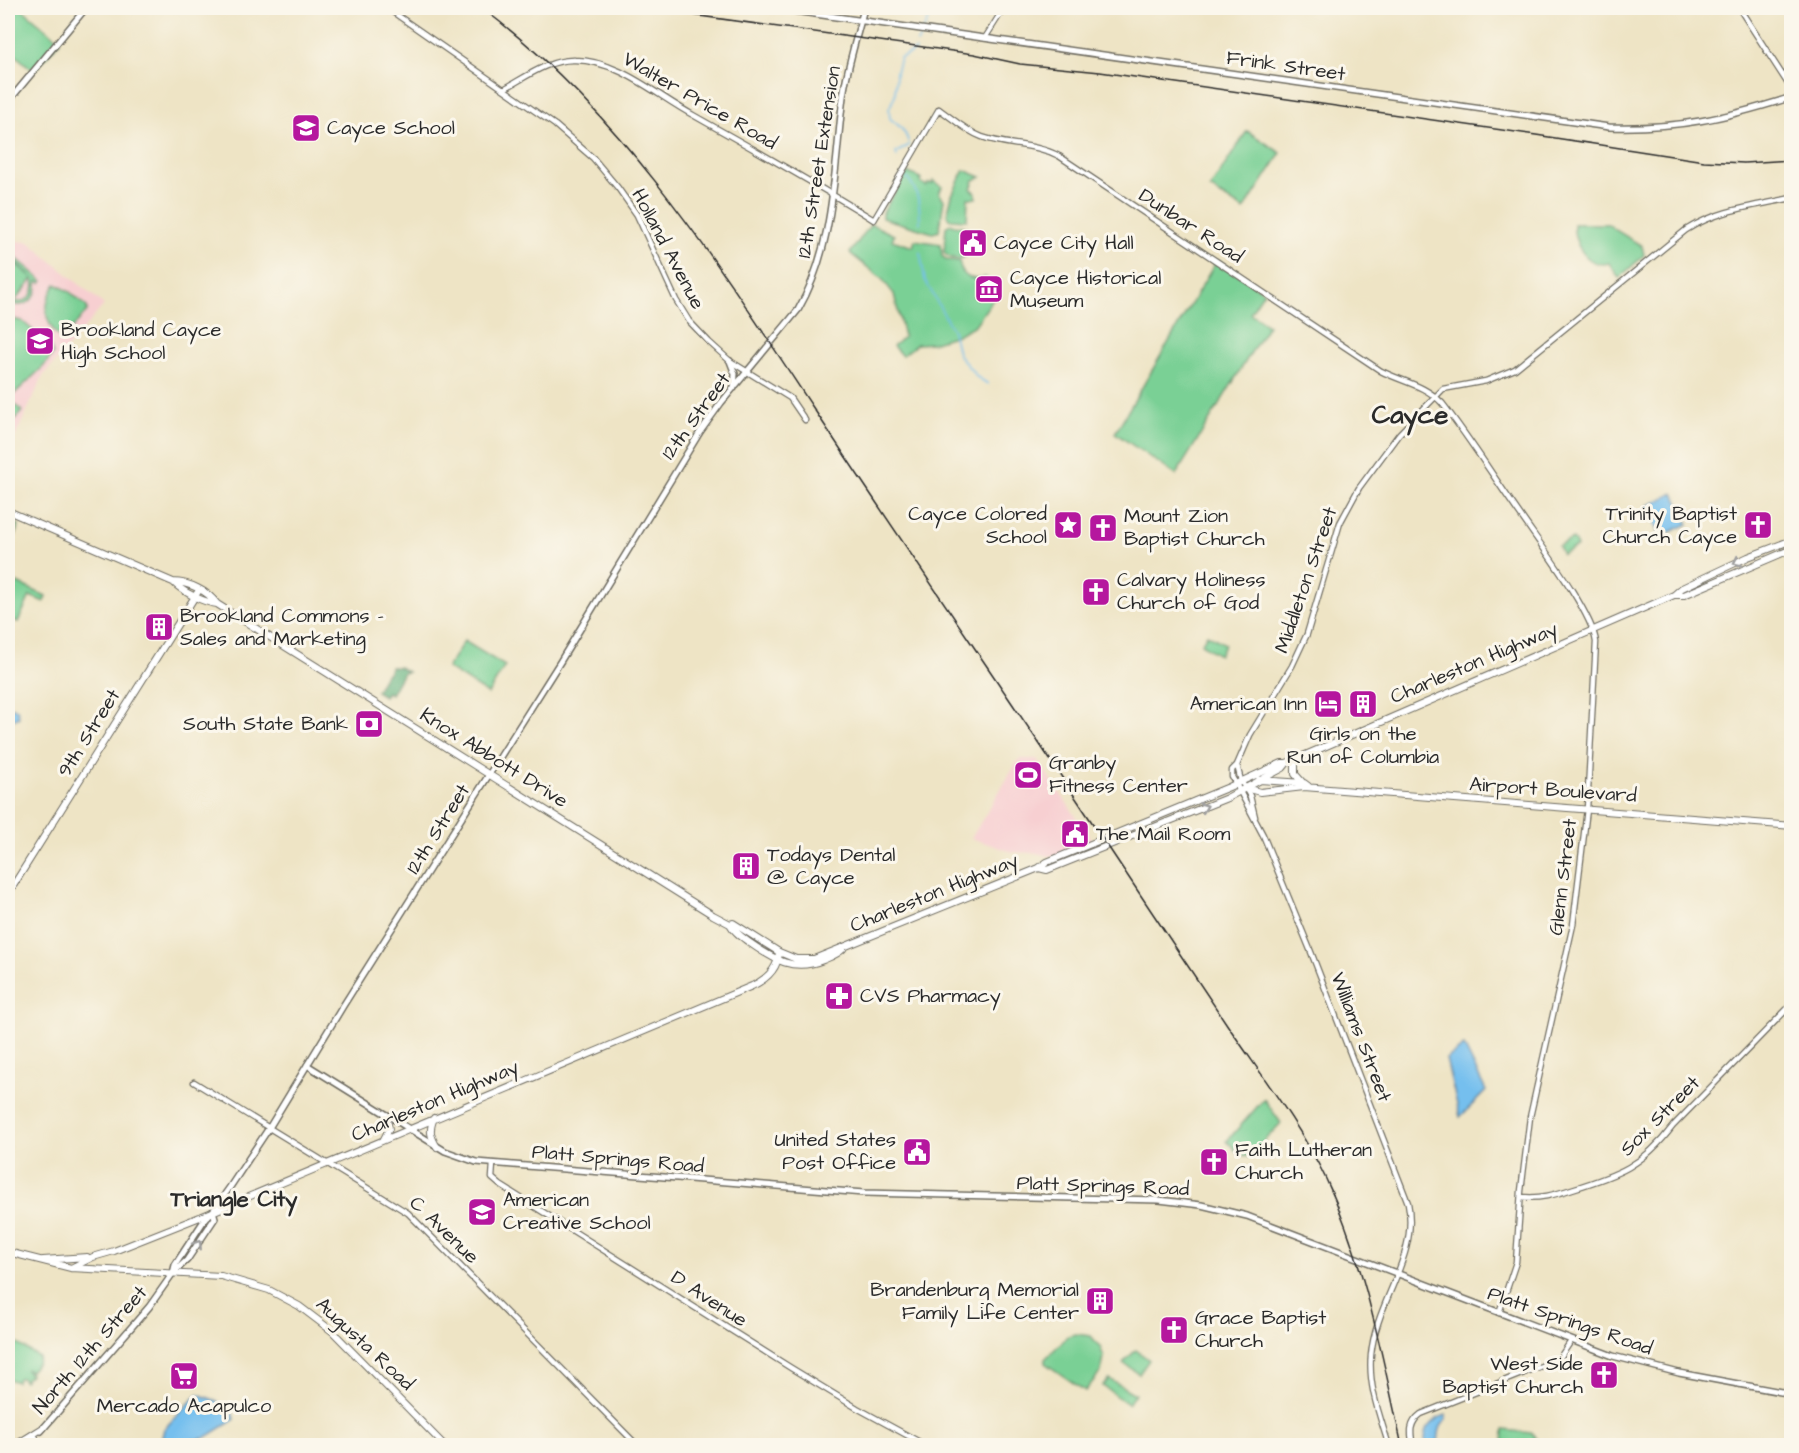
<svg xmlns="http://www.w3.org/2000/svg" width="1799" height="1453" viewBox="0 0 1799 1453" font-family="'Architects Daughter',sans-serif">
<style>
.built{fill:#f7cfd1}
.green{fill:#7ad095;stroke:#527e60;stroke-width:1.5;fill-rule:evenodd}
.forest{fill:#63b27e;stroke:#476e54;stroke-width:1.5}
.water{fill:#75bfee;stroke:#50758c;stroke-width:1.5}
.lines{fill:none;stroke-linecap:round;stroke-linejoin:round}
.stream{stroke:#75bfee;stroke-width:1.5}
.tertiary-casing{stroke:#6f6c61;stroke-width:7}
.secondary-casing{stroke:#6f6c61;stroke-width:8}
.primary-casing{stroke:#6f6c61;stroke-width:8}
.trunk-casing{stroke:#6f6c61;stroke-width:8}
.tertiary{stroke:#fff;stroke-width:4.5}
.secondary{stroke:#fff;stroke-width:5}
.primary{stroke:#fff;stroke-width:6}
.trunk{stroke:#fff;stroke-width:6}
.rail{stroke:#2b2b2b;stroke-width:1.5}
.oneway{stroke:#a0a0a0}
.labels{text-anchor:middle;dominant-baseline:central;stroke-width:6;stroke-linejoin:round;paint-order:stroke}
.street-label{font-size:20px;fill:#2b2b2b;stroke:#fbf7ec}
.poi-label{font-size:20px;fill:#2b2b2b;stroke:#fbf7ec;text-anchor:start}
.quarter-label{font-size:22px;font-weight:bold;fill:#2b2b2b;stroke:#fbf7ec}
.district-label{font-size:26px;font-weight:bold;fill:#2b2b2b;stroke:#fbf7ec}
</style>
<rect width="100%" height="100%" fill="#fbf7ec"/>
<filter id="ink" filterUnits="userSpaceOnUse"><feTurbulence type="fractalNoise" baseFrequency=".0167" numOctaves="2"/><feDisplacementMap in="SourceGraphic" scale="12" xChannelSelector="R" yChannelSelector="G"/><feConvolveMatrix kernelMatrix="1 2 1 2 8 2 1 2 1" color-interpolation-filters="sRGB"/></filter>
<filter id="wash" filterUnits="userSpaceOnUse"><feTurbulence type="fractalNoise" baseFrequency=".008" numOctaves="4" result="noise"/><feDisplacementMap in="SourceGraphic" scale="24" xChannelSelector="R" yChannelSelector="G"/><feGaussianBlur stdDeviation="1.35" result="paint"/><feColorMatrix in="noise" values="0 0 0 0 0 0 0 0 0 0 0 0 0 0 0 0 0 1.4 0 .05"/><feComposite in="paint" operator="in"/></filter>
<g filter="url(#wash)">
<rect width="100%" height="100%" fill="#eee4c5"/>
<path class="built" d="M8,233L17,241L29,242L104,305L43,376L11,446L8,444Z
M1019,759H1037L1094,843L1058,858L1035,853L1012,852L971,838Z"/>
<path class="green" d="M8,8H21L60,41L34,71L8,49Z
M1247,131L1281,153L1244,210L1210,188Z
M964,170L981,177L974,180L971,189L976,193V198H968L967,220L950,219L947,215L952,195Z
M907,172L922,179L921,182L926,186L929,183L932,184L933,181L942,187L939,193L944,200L939,231L933,233L882,218V214Z
M871,224L894,235L892,240L913,247L915,240L941,244L942,256L947,260L959,261C962,276 967,279 981,279L985,277L998,286L999,291L975,325L957,335L932,343L917,344L902,356L893,346L904,337L894,294L882,279L850,253Z
M950,224L967,227L965,257C958,260 948,259 944,252L946,227Z
M1574,224H1608L1614,229L1642,246L1644,255L1619,278L1609,263C1588,269 1572,243 1574,224Z
M8,251L43,281L41,283L37,281C39,299 24,310 8,303V299L13,301L8,296V258L32,277L8,255ZM33,279C36,293 29,303 14,302Z
M1217,260L1264,292L1250,313L1268,325L1176,475L1115,433Z
M56,284L70,292L87,307V311L69,332L59,337C43,321 43,302 56,284Z
M8,318L22,321L50,345L53,354L43,367L11,397H8Z
M8,399L22,411L8,428Z
M1573,539L1577,547L1562,554L1558,546Z
M8,579L46,596L44,602L30,596L18,622L8,618Z
M1207,634L1225,644L1219,655L1201,644Z
M464,641L505,666L488,694L447,668Z
M1264,1099L1281,1123L1249,1157L1238,1153L1227,1141Z
M1076,1334L1091,1336L1100,1347L1104,1357L1101,1372L1085,1391L1045,1363V1359L1068,1336Z
M13,1341L39,1357L38,1362L30,1371L25,1369L30,1374L24,1381L22,1378H18L17,1382L8,1379V1342Z
M1136,1350L1149,1360L1139,1374L1123,1363Z
M1109,1379L1135,1394L1128,1404L1103,1386Z
M1504,1430L1531,1433L1542,1445H1503Z"/>
<path class="forest" d="M8,520L19,525L8,552V543L13,530L8,527Z
M390,667H399L408,672L403,673L391,694L387,692L384,696L376,691L383,678L389,671Z"/>
<path class="water" d="M1674,493L1688,524L1661,536L1647,506Z
M8,707L17,709L19,717L8,722Z
M1464,1046L1486,1091L1460,1117L1446,1059Z
M198,1394L217,1401L233,1414L234,1420L205,1438L173,1443L164,1441L162,1437L164,1429Z
M1446,1415L1447,1420C1438,1426 1439,1435 1438,1445H1425C1424,1429 1430,1420 1446,1415Z"/>
<g class="lines">
<path class="stream" d="M917,43L931,14L932,8
M897,156L896,153L909,145C907,133 900,125 890,119L889,109L895,95L896,72L900,58L916,50
M907,178C919,190 920,207 920,223
M920,252L925,280L953,331L958,354L977,377L988,384"/>
</g>
</g>
<g filter="url(#ink)">
<g class="lines">
<g class="tertiary-casing">
<path id="tertiary" d="M387,8L555,125L593,158L618,188L637,215L676,300L689,321L709,342L730,361L790,398L805,420
M1739,8L1792,90
M985,38L1004,8
M504,89C526,77 549,59 575,60C618,60 656,95 693,115C753,149 815,183 874,220L939,109C953,119 966,131 982,137C1007,146 1034,143 1059,156L1381,371C1403,382 1425,385 1442,403C1470,439 1495,479 1521,516C1540,544 1592,612 1596,642L1587,809L1573,925L1530,1117L1521,1191L1516,1262L1499,1313
M1237,765L1241,781L1250,796L1255,817
M194,1082L408,1213L638,1446
M493,1164L492,1178L500,1185L791,1368L857,1408L927,1446
M1521,1197C1540,1199 1554,1195 1572,1189C1618,1175 1643,1166 1673,1126L1792,1004
M1389,1446C1380,1416 1368,1387 1371,1355C1376,1301 1419,1257 1408,1203L1311,952L1263,835L1236,784L1232,777V770L1237,765L1250,735L1292,666L1307,634L1340,523L1359,488L1399,434L1443,389L1486,381L1515,369L1686,230C1717,210 1755,206 1792,198
M1413,1446C1410,1432 1409,1423 1421,1414L1559,1359L1571,1341"/>
</g>
<g class="secondary-casing">
<path id="secondary" d="M773,8L1609,127C1678,129 1726,118 1792,97
M8,102L86,8
M730,361L735,374L734,388
M307,1065L445,1151L476,1162L864,1193L1159,1200L1201,1205L1247,1216L1613,1356L1679,1373L1792,1394
M173,1273L175,1265L205,1219L213,1211L230,1187L269,1128L343,1006L560,662L700,432L721,403L798,310C835,246 834,168 843,97C847,67 857,37 864,8
M41,1431L149,1307L173,1273L187,1260L215,1218L213,1211"/>
</g>
<g class="primary-casing">
<path id="primary" d="M8,511L173,582C183,592 202,602 217,604
M173,582C189,582 208,591 217,604L713,915L730,924L733,923L779,952L796,959H814L1039,868L1047,862L1229,787L1282,763H1287L1674,595L1682,588L1748,557L1792,540
M1675,595H1684L1792,549
M1298,759L1295,764V774L1303,783
M1259,780L1304,783L1308,786
M1245,788L1260,792L1304,787L1792,826
M1039,868L1047,870L1227,798L1283,768L1287,763
M8,894L199,590
M730,924C735,933 742,937 750,943C774,960 794,972 823,960C830,957 837,955 843,949
M434,1118C429,1130 430,1136 437,1147
M384,1139L389,1129L386,1115
M8,1252L71,1268L221,1276L269,1290L299,1306L332,1331L445,1446
M43,1260L87,1257
M71,1268L93,1257L114,1251L205,1215L752,986C767,979 778,969 779,952"/>
</g>
<g class="trunk-casing">
<path id="trunk" d="M8,1445V1446
M14,1446L43,1428
M33,1446L35,1438"/>
</g>
<use href="#tertiary" class="tertiary"/>
<use href="#secondary" class="secondary"/>
<use href="#primary" class="primary"/>
<use href="#trunk" class="trunk"/>
<path class="rail" d="M482,8C622,113 717,262 812,406C893,529 977,651 1059,773C1115,857 1172,942 1228,1026C1262,1076 1300,1125 1326,1179C1365,1262 1382,1356 1402,1446
M642,8L974,54L1020,64L1100,72L1536,135L1704,161L1744,163L1792,160"/>
</g>
<defs><path id="oneway-chevron" d="M-2-3.5L2.5 0L-2 3.5" fill="none" stroke-width="1.6" stroke-linecap="round" stroke-linejoin="round" transform="scale(1.5)"/></defs>
<g class="oneway">
<use href="#oneway-chevron" transform="translate(1737 562) rotate(154)"/>
<use href="#oneway-chevron" transform="translate(1204 807) rotate(-22)"/>
<use href="#oneway-chevron" transform="translate(198 1244) rotate(-57)"/>
</g>
</g>
<defs>
<g id="school-square" transform="scale(1.5)"><rect x="-9" y="-9" width="18" height="18" rx="4" fill="#b5179e" stroke="#fbf7ec"/><path d="M0-5L7-2L0 1L-7-2ZM-4 1L0 2.5L4 1V4Q0 6-4 4Z" fill="#fff"/></g>
<g id="civic-square" transform="scale(1.5)"><rect x="-9" y="-9" width="18" height="18" rx="4" fill="#b5179e" stroke="#fbf7ec"/><path d="M-.6-6.5H3V-4.5H.6V-3L4-1V1h2V6H-6V1h2V-1L-.6-3ZM-1.2 2.5V6h2.4V2.5Z" fill="#fff"/></g>
<g id="museum-square" transform="scale(1.5)"><rect x="-9" y="-9" width="18" height="18" rx="4" fill="#b5179e" stroke="#fbf7ec"/><path d="M0-6L6-3V-2H-6V-3ZM-5-1h2V3h-2ZM-1-1h2V3h-2ZM3-1h2V3H3ZM-6 4H6V6H-6Z" fill="#fff"/></g>
<g id="sight-square" transform="scale(1.5)"><rect x="-9" y="-9" width="18" height="18" rx="4" fill="#b5179e" stroke="#fbf7ec"/><path d="M0-6L1.8-2.2L6-1.7L2.9 1.2L3.7 5.4L0 3.3L-3.7 5.4L-2.9 1.2L-6-1.7L-1.8-2.2Z" fill="#fff"/></g>
<g id="church-square" transform="scale(1.5)"><rect x="-9" y="-9" width="18" height="18" rx="4" fill="#b5179e" stroke="#fbf7ec"/><path d="M-1.2-6h2.4v3.5h3.3v2.4h-3.3V6h-2.4V-.1h-3.3v-2.4h3.3Z" fill="#fff"/></g>
<g id="building-square" transform="scale(1.5)"><rect x="-9" y="-9" width="18" height="18" rx="4" fill="#b5179e" stroke="#fbf7ec"/><path d="M-4-6H4V6H1V3H-1V6H-4ZM-2.5-4.3h1.7v1.8h-1.7ZM.8-4.3h1.7v1.8H.8ZM-2.5-1h1.7V.8h-1.7ZM.8-1h1.7V.8H.8Z" fill="#fff"/></g>
<g id="hotel-square" transform="scale(1.5)"><rect x="-9" y="-9" width="18" height="18" rx="4" fill="#b5179e" stroke="#fbf7ec"/><path d="M-6-4.5h1.5V1H6V5H4.5V3h-9V5H-6ZM-4 0a1.8 1.8 0 1 1 3.6 0ZM.5 0V-2.5h3Q6-2.5 6 0Z" fill="#fff"/></g>
<g id="bank-square" transform="scale(1.5)"><rect x="-9" y="-9" width="18" height="18" rx="4" fill="#b5179e" stroke="#fbf7ec"/><path d="M-6-4H6V4H-6ZM0-2.3a2.3 2.3 0 1 0 0 4.6a2.3 2.3 0 1 0 0-4.6Z" fill="#fff"/></g>
<g id="stadium-square" transform="scale(1.5)"><rect x="-9" y="-9" width="18" height="18" rx="4" fill="#b5179e" stroke="#fbf7ec"/><path d="M0-5a6.5 5 0 1 0 0 10a6.5 5 0 1 0 0-10ZM-3.5-1.8h7v3.6h-7Z" fill="#fff"/></g>
<g id="pharmacy-square" transform="scale(1.5)"><rect x="-9" y="-9" width="18" height="18" rx="4" fill="#b5179e" stroke="#fbf7ec"/><path d="M-2-6h4v4h4v4h-4v4h-4v-4h-4v-4h4Z" fill="#fff"/></g>
<g id="supermarket-square" transform="scale(1.5)"><rect x="-9" y="-9" width="18" height="18" rx="4" fill="#b5179e" stroke="#fbf7ec"/><path d="M-6-5.5h2.5l.6 2H6L4.5 2H-2.5L-4.4-4H-6ZM-1.5 3.2a1.3 1.3 0 1 0 .1 0ZM3 3.2a1.3 1.3 0 1 0 .1 0Z" fill="#fff"/></g>
</defs>
<g fill-rule="evenodd">
<use href="#school-square" x="306" y="128"/>
<use href="#civic-square" x="973" y="243"/>
<use href="#museum-square" x="989" y="289"/>
<use href="#school-square" x="40" y="341"/>
<use href="#sight-square" x="1068" y="525"/>
<use href="#church-square" x="1758" y="525"/>
<use href="#church-square" x="1103" y="528"/>
<use href="#church-square" x="1096" y="592"/>
<use href="#building-square" x="159" y="627"/>
<use href="#hotel-square" x="1328" y="704"/>
<use href="#building-square" x="1363" y="704"/>
<use href="#bank-square" x="369" y="724"/>
<use href="#stadium-square" x="1028" y="775"/>
<use href="#civic-square" x="1075" y="834"/>
<use href="#building-square" x="746" y="866"/>
<use href="#pharmacy-square" x="839" y="996"/>
<use href="#civic-square" x="917" y="1152"/>
<use href="#church-square" x="1214" y="1162"/>
<use href="#school-square" x="482" y="1212"/>
<use href="#building-square" x="1100" y="1301"/>
<use href="#church-square" x="1174" y="1330"/>
<use href="#church-square" x="1604" y="1375"/>
<use href="#supermarket-square" x="184" y="1376"/>
</g>
<g class="labels">
<g class="street-label">
<text transform="translate(1286 66) rotate(8)">Frink Street</text>
<text transform="translate(700 101) rotate(30)">Walter Price Road</text>
<text transform="translate(819 162) rotate(-81)">12th Street Extension</text>
<text transform="translate(1191 226) rotate(33)">Dunbar Road</text>
<text transform="translate(668 249) rotate(62)">Holland Avenue</text>
<text transform="translate(696 416) rotate(-54)">12th Street</text>
<text transform="translate(1306 580) rotate(-71)">Middleton Street</text>
<text transform="translate(1474 663) rotate(-23)">Charleston Highway</text>
<text transform="translate(89 733) rotate(-58)">9th Street</text>
<text transform="translate(494 758) rotate(32)">Knox Abbott Drive</text>
<text transform="translate(1553 790) rotate(4)">Airport Boulevard</text>
<text transform="translate(438 829) rotate(-58)">12th Street</text>
<text transform="translate(1563 877) rotate(-83)">Glenn Street</text>
<text transform="translate(934 893) rotate(-22)">Charleston Highway</text>
<text transform="translate(1361 1037) rotate(69)">Williams Street</text>
<text transform="translate(435 1101) rotate(-23)">Charleston Highway</text>
<text transform="translate(1660 1116) rotate(-45)">Sox Street</text>
<text transform="translate(618 1159) rotate(5)">Platt Springs Road</text>
<text transform="translate(1103 1186) rotate(2)">Platt Springs Road</text>
<text transform="translate(444 1230) rotate(44)">C Avenue</text>
<text transform="translate(709 1299) rotate(33)">D Avenue</text>
<text transform="translate(1570 1321) rotate(19)">Platt Springs Road</text>
<text transform="translate(365 1344) rotate(43)">Augusta Road</text>
<text transform="translate(90 1350) rotate(-49)">North 12th Street</text>
</g>
<g class="poi-label">
<text x="327" y="128">Cayce School</text>
<text x="994" y="243">Cayce City Hall</text>
<text x="1010" y="278">Cayce Historical<tspan x="1010" dy="23">Museum</tspan></text>
<text x="61" y="330">Brookland Cayce<tspan x="61" dy="23">High School</tspan></text>
<text x="1047" y="514" text-anchor="end">Cayce Colored<tspan x="1047" dy="23">School</tspan></text>
<text x="1737" y="514" text-anchor="end">Trinity Baptist<tspan x="1737" dy="23">Church Cayce</tspan></text>
<text x="1124" y="516">Mount Zion<tspan x="1124" dy="23">Baptist Church</tspan></text>
<text x="1117" y="580">Calvary Holiness<tspan x="1117" dy="23">Church of God</tspan></text>
<text x="180" y="616">Brookland Commons -<tspan x="180" dy="23">Sales and Marketing</tspan></text>
<text x="1307" y="704" text-anchor="end">American Inn</text>
<text x="348" y="724" text-anchor="end">South State Bank</text>
<text x="1363" y="734" text-anchor="middle">Girls on the<tspan x="1363" dy="23">Run of Columbia</tspan></text>
<text x="1049" y="763">Granby<tspan x="1049" dy="23">Fitness Center</tspan></text>
<text x="1096" y="834">The Mail Room</text>
<text x="767" y="855">Todays Dental<tspan x="767" dy="23">@ Cayce</tspan></text>
<text x="860" y="996">CVS Pharmacy</text>
<text x="896" y="1140" text-anchor="end">United States<tspan x="896" dy="23">Post Office</tspan></text>
<text x="1235" y="1150">Faith Lutheran<tspan x="1235" dy="23">Church</tspan></text>
<text x="503" y="1200">American<tspan x="503" dy="23">Creative School</tspan></text>
<text x="1079" y="1290" text-anchor="end">Brandenburg Memorial<tspan x="1079" dy="23">Family Life Center</tspan></text>
<text x="1195" y="1318">Grace Baptist<tspan x="1195" dy="23">Church</tspan></text>
<text x="1583" y="1364" text-anchor="end">West Side<tspan x="1583" dy="23">Baptist Church</tspan></text>
<text x="184" y="1406" text-anchor="middle">Mercado Acapulco</text>
</g>
<g class="quarter-label">
<text x="234" y="1199">Triangle City</text>
</g>
<g class="district-label">
<text x="1410" y="415">Cayce</text>
</g>
</g>
<rect width="1799" height="1453" fill="none" stroke="#fbf7ec" stroke-width="30"/>
</svg>
